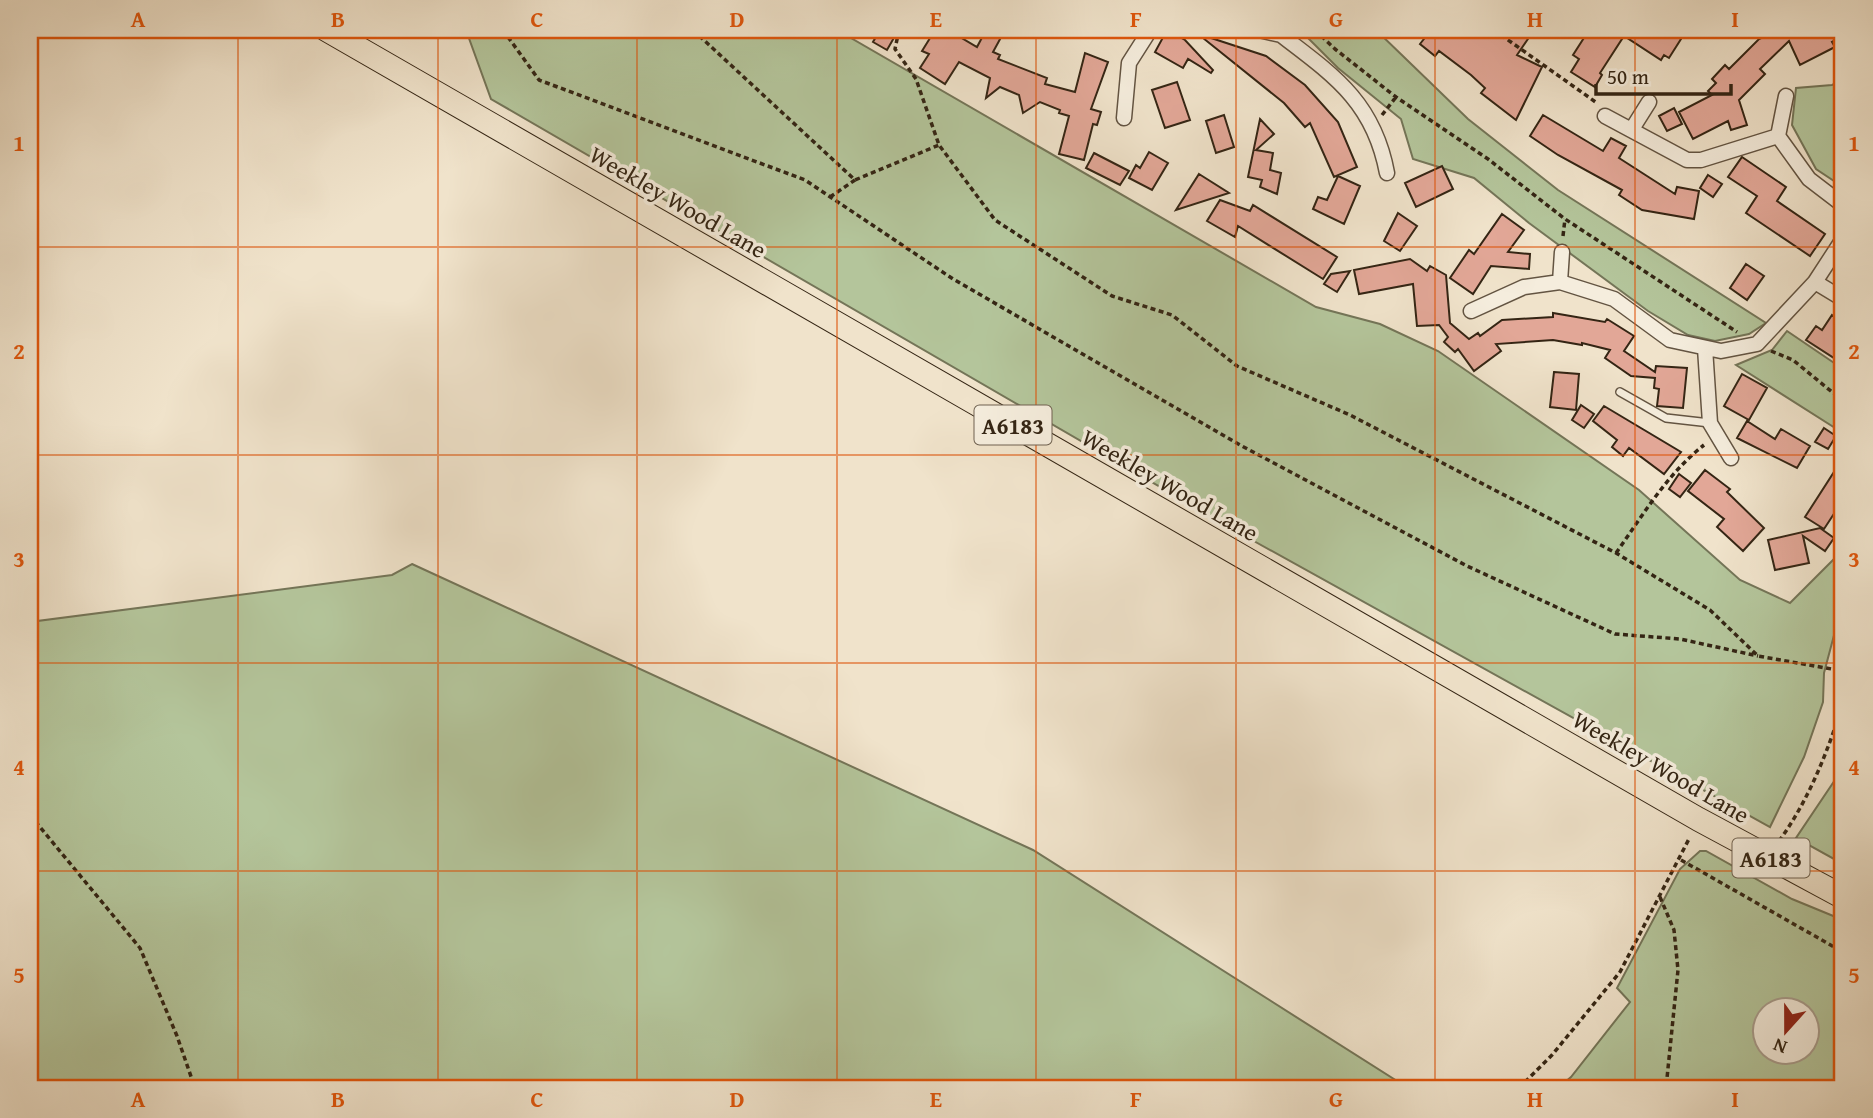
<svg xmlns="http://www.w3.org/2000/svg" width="1873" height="1118" viewBox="0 0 1873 1118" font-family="'Gentium Book Plus',serif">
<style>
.green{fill:#b4c59b;stroke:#747558;stroke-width:2;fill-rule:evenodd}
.building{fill:#e2a797;stroke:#342514;stroke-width:2}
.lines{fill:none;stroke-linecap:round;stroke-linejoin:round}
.service-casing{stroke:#635442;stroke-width:10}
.minor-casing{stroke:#635442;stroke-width:17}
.primary-casing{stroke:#342514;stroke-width:25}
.path{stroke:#342514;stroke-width:3.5;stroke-dasharray:5 3.5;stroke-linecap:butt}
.service{stroke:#f5eddd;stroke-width:7}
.minor{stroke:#f5eddd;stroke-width:14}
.primary{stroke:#f0e3cb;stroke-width:23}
.grid{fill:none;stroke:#df560c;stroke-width:2;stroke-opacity:0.55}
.labels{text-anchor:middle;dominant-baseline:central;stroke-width:7;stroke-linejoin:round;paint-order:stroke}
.shield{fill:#f5eddd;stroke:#6e6150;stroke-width:2}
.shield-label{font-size:23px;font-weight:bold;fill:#342514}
.street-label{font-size:24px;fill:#342514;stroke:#f5eddd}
.neatline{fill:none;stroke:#df560c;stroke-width:2.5}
.grid-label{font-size:23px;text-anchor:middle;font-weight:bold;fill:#df560c}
</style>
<rect width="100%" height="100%" fill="#f0e3cb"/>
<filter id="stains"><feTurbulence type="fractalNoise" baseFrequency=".00286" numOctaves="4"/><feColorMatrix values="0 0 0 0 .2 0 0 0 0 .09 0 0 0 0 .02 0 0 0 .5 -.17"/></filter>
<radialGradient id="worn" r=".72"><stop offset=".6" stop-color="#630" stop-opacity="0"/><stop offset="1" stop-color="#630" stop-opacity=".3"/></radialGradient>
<path class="green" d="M466,30H837L1316,307L1380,324L1438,351L1639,490L1740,580L1790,603L1843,550V626L1837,624L1824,673L1823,702L1804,757L1770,827L1243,535L491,99Z
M1300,30H1376L1468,119L1558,190L1766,323L1749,334L1715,341L1688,335L1648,311L1529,223L1474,178L1413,159L1401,119L1338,68Z
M1843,78V187L1816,169L1792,125L1796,88L1832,85Z
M1787,331L1843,369V433L1736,365L1772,350Z
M412,564L1033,850L1408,1088H30V622L392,575Z
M1843,768V864L1796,838Z
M1700,851H1706L1792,899L1843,920V1088H1558L1571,1077L1630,1002L1617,988L1680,869ZM1764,1010H1806V1052H1764Z"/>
<path class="building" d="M880,30L895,36L887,50L873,42Z
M935,30H948L977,47L986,30H1005L993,52L1000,55L998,59L1047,78L1045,84L1075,92L1085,53L1108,62L1091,109L1101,112L1097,125L1093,124L1084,160L1059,154L1069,116L1059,113L1060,110L1040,102L1023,113L1019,95L1000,87L986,98L990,78L959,62L945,84L920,68L929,54L922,51Z
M1167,30L1185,40L1213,70L1211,73L1188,59L1183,68L1155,52Z
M1431,30H1534L1517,55L1542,67L1516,120L1481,93L1485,88L1471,75L1439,51L1435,56L1420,44Z
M1589,30H1668L1681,39L1669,58L1664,55L1661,60L1624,36L1600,73L1602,75L1595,87L1571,72L1579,59L1573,55Z
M1778,30H1843V36L1832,42L1835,47L1800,65L1789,41L1760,69L1765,74L1739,100L1747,125L1731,130L1728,121L1693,139L1679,112L1712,95L1708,91L1716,83L1712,79L1725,65L1729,69L1759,39Z
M1205,36L1266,56L1305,85L1338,122L1357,167L1334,177L1310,123L1305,127L1284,103L1203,38Z
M1177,82L1190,120L1165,128L1152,90Z
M1674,108L1682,124L1667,131L1659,116Z
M1224,115L1234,147L1216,153L1206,121Z
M1543,115L1603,151L1611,138L1626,146L1619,158L1675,194L1677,187L1699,191L1694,219L1642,210L1619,195L1622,190L1558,155L1530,136Z
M1260,119L1274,134L1256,150L1273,153L1270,170L1281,173L1277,194L1260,187L1262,180L1248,177Z
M1149,152L1168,163L1152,190L1129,178L1136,165L1140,168Z
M1094,153L1129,171L1120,185L1086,168Z
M1742,157L1786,187L1777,201L1825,234L1810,256L1746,213L1757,196L1728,177Z
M1442,166L1453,189L1416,207L1405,183Z
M1199,174L1229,193L1176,210Z
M1708,175L1722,184L1713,197L1700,188Z
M1338,176L1360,186L1344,224L1313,209L1318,197L1327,200Z
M1220,200L1250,211L1253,205L1337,257L1323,279L1238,226L1235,237L1207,221Z
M1398,213L1417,226L1400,251L1384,241Z
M1502,214L1524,230L1508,252L1530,254L1529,269L1491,266L1473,294L1450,278L1469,250L1474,254Z
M1410,259L1427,271L1430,266L1446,275L1450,323L1469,339L1478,333L1480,336L1502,320L1553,317V313L1605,322L1607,319L1634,336L1624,351L1655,372L1656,366L1687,368L1683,408L1657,406L1659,389L1654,388L1655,378L1631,376L1605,358L1610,350L1582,343V345L1553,340L1496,344L1501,351L1474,371L1458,349L1455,352L1444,342L1448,337L1439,325L1417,326L1413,284L1359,294L1354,270Z
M1746,264L1764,276L1747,300L1730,288Z
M1350,271L1337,292L1324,284L1331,274Z
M1832,315L1843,323V344L1834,358L1806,340L1816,326L1822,330Z
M1554,372L1579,374L1576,410L1550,407Z
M1742,374L1767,388L1749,420L1724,406Z
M1581,405L1594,414L1584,428L1572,420Z
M1604,406L1681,452L1664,474L1629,448L1623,456L1612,447L1617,440L1593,421Z
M1747,421L1775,439L1781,429L1810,446L1797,468L1737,438Z
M1824,428L1836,436L1828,449L1815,442Z
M1843,458V500L1824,529L1805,517Z
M1705,470L1730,489L1727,492L1764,528L1743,551L1717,527L1724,519L1688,491Z
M1679,474L1691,483L1680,497L1669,489Z
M1820,528L1834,538L1825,551L1803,536L1809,563L1775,570L1768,540Z"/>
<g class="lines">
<g class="service-casing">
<path id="service" d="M1620,392L1666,418L1710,423"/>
</g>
<g class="minor-casing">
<path id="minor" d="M1259,30L1281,35L1285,30
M1281,35C1335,76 1374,103 1387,173
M1605,116L1687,160H1701L1778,136L1809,179L1843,205
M1124,118L1129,63L1150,30
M1632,129L1649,102
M1778,136L1786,96
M1560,282L1562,252
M1815,282L1843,299
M1471,311L1524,287L1560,282L1614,299L1670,340L1721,351L1757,344L1815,282L1843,239
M1705,348L1710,423L1731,458"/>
</g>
<g class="primary-casing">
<path id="primary" d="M327,30L1698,819L1843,897"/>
</g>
<path class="path" d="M503,30L539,80L805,180L953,279L1240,445L1467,566L1615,634L1680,639L1758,656
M693,30L855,180L939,145
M899,30L895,49L916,79L939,145L995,220L1112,296L1172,315L1237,366L1350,415L1616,553L1710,610L1758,656L1843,671
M1315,30L1335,49L1396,97L1488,159L1565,219L1737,332
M1494,30L1597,103
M1382,115L1396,97
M830,197L855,180
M1563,236L1565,219
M1771,351L1793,360L1843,401
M1616,553C1643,515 1667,474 1704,445
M30,815L140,948L177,1036L195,1088
M1779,841C1809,800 1828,751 1843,703
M1681,860L1843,952
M1660,897L1674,930L1678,970L1666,1088
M1519,1088L1552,1055L1620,972L1690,837"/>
<use href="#service" class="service"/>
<use href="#minor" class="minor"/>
<use href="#primary" class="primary"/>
</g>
<path class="grid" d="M238,30V1088M438,30V1088M637,30V1088M837,30V1088M1036,30V1088M1236,30V1088M1435,30V1088M1635,30V1088M30,247H1843M30,455H1843M30,663H1843M30,871H1843"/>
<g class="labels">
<g class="shield">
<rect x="974.5" y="405.5" width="77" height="39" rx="5"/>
<rect x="1732.5" y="838.5" width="77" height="39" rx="5"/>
</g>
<g class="shield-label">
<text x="1013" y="425">A6183</text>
<text x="1771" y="858">A6183</text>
</g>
<g class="street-label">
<text transform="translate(678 202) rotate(30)">Weekley Wood Lane</text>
<text transform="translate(1170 485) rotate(30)">Weekley Wood Lane</text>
<text transform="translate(1661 767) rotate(30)">Weekley Wood Lane</text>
</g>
</g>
<rect width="1873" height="1118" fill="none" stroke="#f0e3cb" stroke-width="77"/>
<g transform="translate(1786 1031) rotate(201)"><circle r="33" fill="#f5eddd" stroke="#a89d8d" stroke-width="2"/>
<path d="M0-5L12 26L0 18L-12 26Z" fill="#8f2418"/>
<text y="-10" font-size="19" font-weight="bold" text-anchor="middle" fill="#342514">N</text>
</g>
<path d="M1596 84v10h135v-10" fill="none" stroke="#342514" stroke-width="3.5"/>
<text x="1607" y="84" font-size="21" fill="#342514" stroke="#f5eddd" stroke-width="5" paint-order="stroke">50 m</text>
<rect x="38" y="38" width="1796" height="1042" class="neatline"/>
<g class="grid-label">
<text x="138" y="27">A</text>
<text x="338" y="27">B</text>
<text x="537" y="27">C</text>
<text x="737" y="27">D</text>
<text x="936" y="27">E</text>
<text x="1136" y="27">F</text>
<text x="1336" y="27">G</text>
<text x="1535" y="27">H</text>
<text x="1735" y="27">I</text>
<text x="19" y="151">1</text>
<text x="1854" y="151">1</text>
<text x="19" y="359">2</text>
<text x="1854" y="359">2</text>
<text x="19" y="567">3</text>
<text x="1854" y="567">3</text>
<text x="19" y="775">4</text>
<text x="1854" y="775">4</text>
<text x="19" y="983">5</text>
<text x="1854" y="983">5</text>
<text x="138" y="1107">A</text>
<text x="338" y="1107">B</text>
<text x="537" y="1107">C</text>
<text x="737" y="1107">D</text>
<text x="936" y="1107">E</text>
<text x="1136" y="1107">F</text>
<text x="1336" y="1107">G</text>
<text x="1535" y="1107">H</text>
<text x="1735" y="1107">I</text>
</g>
<rect width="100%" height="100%" filter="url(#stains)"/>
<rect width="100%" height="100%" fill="url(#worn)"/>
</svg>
